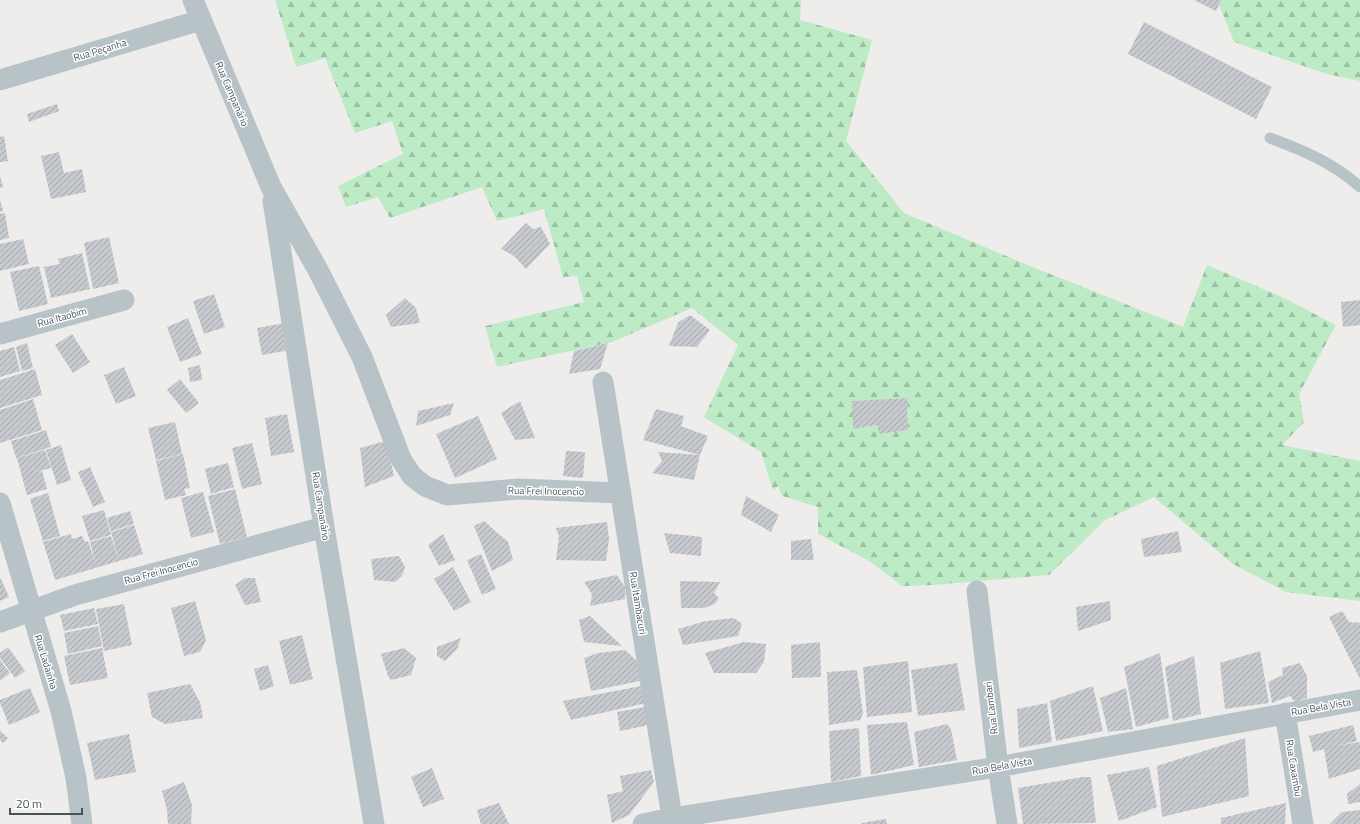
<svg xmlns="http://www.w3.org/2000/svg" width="1360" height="824" viewBox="0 0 1360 824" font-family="'Titillium Web',sans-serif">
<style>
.forest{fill:url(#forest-firs);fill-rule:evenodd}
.building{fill:url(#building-hatch)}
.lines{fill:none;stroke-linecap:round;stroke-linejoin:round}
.service{stroke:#b8c3c8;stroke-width:11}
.minor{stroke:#b8c3c8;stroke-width:21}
.labels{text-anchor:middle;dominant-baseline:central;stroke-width:3;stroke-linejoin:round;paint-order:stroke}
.street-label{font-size:10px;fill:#465358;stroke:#fff}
</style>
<defs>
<pattern id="forest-firs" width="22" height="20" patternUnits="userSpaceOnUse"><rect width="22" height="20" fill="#bcebc5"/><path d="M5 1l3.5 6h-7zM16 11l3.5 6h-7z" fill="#9bc1a3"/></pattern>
<pattern id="building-hatch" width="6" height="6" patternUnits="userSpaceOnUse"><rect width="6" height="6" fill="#c6cace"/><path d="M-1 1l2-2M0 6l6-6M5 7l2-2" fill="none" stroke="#a3a7aa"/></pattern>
</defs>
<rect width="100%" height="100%" fill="#efecec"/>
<path class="forest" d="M275,0H801L800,20L872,40L846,141L904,213L1025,264L1183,327L1207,265L1284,298L1336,325L1299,394L1304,422L1282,445L1360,461V601L1286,592L1233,564L1154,497L1105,520L1049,575L932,585L902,586L871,562L818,534V507L782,496L778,486L773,490L761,452L704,417L738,345L692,308L612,342L497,367L485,326L584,302L577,276L563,277L544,209L497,221L482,187L390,218L378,197L346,207L338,186L403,154L392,121L355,133L325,58L296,67ZM907,398L908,430L879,434L877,425L853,429V401Z
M1217,0H1360V81L1327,74L1234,42Z"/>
<path class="building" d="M1194,0H1221L1216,11Z
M1144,22L1272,87L1256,119L1128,54Z
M57,104L59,111L29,122L27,114Z
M4,136L8,161L0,162V137Z
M59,152L64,173L82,169L86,192L51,199L41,156Z
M0,176L3,187L0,188Z
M0,200L3,211L0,212Z
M5,213L9,238L0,240V214Z
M526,223L533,229L541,227L550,244L526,269L514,256L501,249Z
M109,237L119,283L93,289L84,243Z
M23,239L29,264L0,271V244Z
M82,253L90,289L51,298L44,267L60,264L58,259Z
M39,266L48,304L19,311L10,272Z
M214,294L225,327L204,334L193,301Z
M405,298L416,308L420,323L391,327L386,315Z
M1360,300V325L1343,327L1341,302Z
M690,315L710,330L697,347L669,346L678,323Z
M188,318L202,354L180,362L167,327Z
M285,323L290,350L262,355L257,328Z
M72,334L90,362L73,373L55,345Z
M27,343L33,368L22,371L16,347Z
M608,343L600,369L569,374L574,351Z
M14,347L20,371L0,377V351Z
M200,365L202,380L190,382L188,368Z
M124,367L136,396L116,404L104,375Z
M35,369L42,395L0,408V380Z
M180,379L199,403L186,413L167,390Z
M907,398L908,430L879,434L877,425L853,429L852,401Z
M33,399L42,430L0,443V410Z
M520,401L535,438L515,440L501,413Z
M454,403L450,415L416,426L418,411Z
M656,409L684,416L681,426L708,436L700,455L643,440Z
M287,414L294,452L271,456L265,418Z
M478,416L497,459L455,478L436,434Z
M175,422L182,454L156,460L148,428Z
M46,430L51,447L16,458L11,441Z
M386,441L394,476L365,487L360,448Z
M252,443L262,484L242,489L232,448Z
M61,445L71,480L57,485L46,450Z
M45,450L51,468L36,472L42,471L47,489L27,495L17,458Z
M566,451L585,452L583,478L563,476Z
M658,452L700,455L694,480L652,473L662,461Z
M183,454L190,488L184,489L186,495L165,500L156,461Z
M228,463L234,487L211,494L205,469Z
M90,467L105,502L93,507L78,472Z
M235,489L247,537L220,544L208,496Z
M203,492L214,532L191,538L181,498Z
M48,493L60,536L43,541L30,499Z
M746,496L779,515L771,532L741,515Z
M104,510L111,535L90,541L82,516Z
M130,511L134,524L111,531L107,518Z
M484,521L508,542L513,560L492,571L474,526Z
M607,522L609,539L606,561L556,560L559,536L556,528Z
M134,525L143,554L119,561L111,532Z
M1178,531L1182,552L1144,557L1141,539Z
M664,533L702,537L701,556L670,553Z
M71,534L72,539L82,536L85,542L88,541L95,562L90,542L111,536L119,561L55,580L43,542Z
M443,534L455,560L439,566L428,545Z
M811,539L814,560H791V541Z
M481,554L496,589L482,595L467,560Z
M399,556L405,567L402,576L395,582L374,580L371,559Z
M453,567L471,602L454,611L434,579Z
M617,575L625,587V599L590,606L592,594L584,582Z
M0,577L9,597L0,601Z
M245,578H255L261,602L245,605L235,585Z
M680,581L720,582L714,593L719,598L715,604L704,608H681Z
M195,601L206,640L200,652L184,656L171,608Z
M1110,601L1111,620L1078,631L1076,607Z
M124,604L132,645L104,651L96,609Z
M94,608L98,624L64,631L60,615Z
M1342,611L1349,622L1360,623V679L1329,617Z
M590,616L622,646L584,642L579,620Z
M734,618L742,624L738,636L683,645L678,629L706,621Z
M98,626L102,646L68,654L64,633Z
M302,635L313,679L290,685L279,641Z
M461,638L457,649L445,661L437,656V647Z
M744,642L766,644L764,662L756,673H714L705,653Z
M820,642L821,677L792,678L791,645Z
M8,647L25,671L15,678L0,658V653Z
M102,648L108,678L70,685L64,656Z
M404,648L416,658L411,675L391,680L388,676L381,654Z
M625,650L639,663L640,681L591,691L584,658L598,653Z
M1260,651L1269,703L1225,709L1220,663Z
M1160,653L1169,718L1136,727L1124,667Z
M1194,656L1201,714L1173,721L1165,667Z
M0,660L10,673L0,681Z
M908,661L912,712L867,717L863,667Z
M957,663L965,710L918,716L911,670Z
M1300,663L1307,676V698L1295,702L1290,696L1272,703L1268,682L1283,675L1282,668Z
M268,665L274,686L260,691L254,669Z
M857,670L863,714L860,720L829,725L827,672Z
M190,684L200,702L203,718L165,724L152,717L147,693Z
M641,686L646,703L571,720L563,701Z
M1093,686L1103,731L1056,741L1050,701Z
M30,688L40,712L9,725L0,703V700Z
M1126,688L1133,729L1108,732L1100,698Z
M1047,703L1052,742L1019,748L1017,709Z
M645,707L649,725L620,731L617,712Z
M907,722L914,765L871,775L867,725Z
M947,724L951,729L957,760L919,767L914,732Z
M1353,725L1357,741L1340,745L1360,742V769L1329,779L1324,749L1313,752L1309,736Z
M859,728L861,776L831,782L829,731Z
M0,731L8,738L3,743L0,740Z
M129,734L136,772L95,780L87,743Z
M1245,738L1249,796L1162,817L1157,766Z
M1149,767L1157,807L1119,821L1107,775Z
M432,768L444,799L423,807L411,777Z
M651,770L654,782L629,815L612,823L607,795L623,791L620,776Z
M1083,777H1091L1096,823L1023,824L1018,788Z
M184,782L192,805L191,824H168L167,810L162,791Z
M1360,784V802L1348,804L1347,794Z
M499,803L509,824H481L477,810Z
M1286,803L1285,824H1221V818Z
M1360,810V824H1330L1342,812Z
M886,819L887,824H862V823Z"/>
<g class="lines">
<path class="service" d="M1270,138C1302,150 1334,163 1360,187"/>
<path class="minor" d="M193,0L271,187L318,270L362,357L401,459L412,476L425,486L447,495L518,489L621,493
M0,80L201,20
M273,201L324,527L374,824
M0,334L124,300
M603,382L673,824
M0,503L61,711L76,778L82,824
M977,591L998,767L1007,824
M0,622L75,595L324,527
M1285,713L1303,824
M643,824L672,818L998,767L1360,700"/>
</g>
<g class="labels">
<g class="street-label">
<text transform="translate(100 50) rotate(-17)">Rua Peçanha</text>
<text transform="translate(232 94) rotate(67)">Rua Campanário</text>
<text transform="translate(62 317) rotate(-15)">Rua Itaobim</text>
<text transform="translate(546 491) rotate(1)">Rua Frei Inocencio</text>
<text transform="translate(321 506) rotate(81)">Rua Campanário</text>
<text transform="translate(161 571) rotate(-15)">Rua Frei Inocencio</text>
<text transform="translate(638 603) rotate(81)">Rua Itambacuri</text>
<text transform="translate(46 662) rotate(73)">Rua Ladainha</text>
<text transform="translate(1321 707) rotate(-10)">Rua Bela Vista</text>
<text transform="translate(991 708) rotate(-97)">Rua Lambari</text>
<text transform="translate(1002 766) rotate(-10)">Rua Bela Vista</text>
<text transform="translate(1294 768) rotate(81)">Rua Caxambu</text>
</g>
</g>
<path d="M10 808v6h72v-6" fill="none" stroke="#465358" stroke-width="2"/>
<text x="16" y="808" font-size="12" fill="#465358" stroke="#ffffff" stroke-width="3" paint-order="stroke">20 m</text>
</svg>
